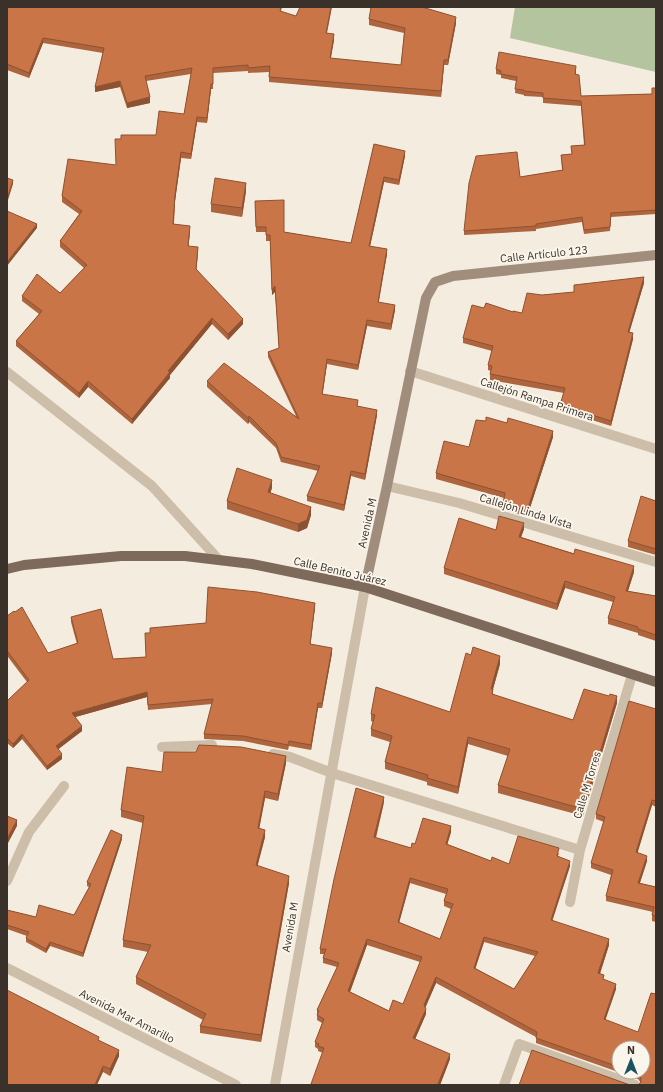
<svg xmlns="http://www.w3.org/2000/svg" width="663" height="1092" viewBox="0 0 663 1092" font-family="'IBM Plex Sans',sans-serif">
<style>
.green{fill:#b3c49e}
.lines{fill:none;stroke-linecap:round;stroke-linejoin:round}
.lane{stroke:#cdbeaa;stroke-width:10}
.street{stroke:#cdbeaa;stroke-width:10}
.secondary{stroke:#a18d7b;stroke-width:10}
.primary{stroke:#7d6a5b;stroke-width:10}
.wall{fill:#ae653d;fill-rule:evenodd}
.shaded-wall{fill:#8d5232}
.building{fill:#ca7547;stroke:#8d5232;fill-rule:evenodd}
.labels{text-anchor:middle;dominant-baseline:central;stroke-width:3.5;stroke-linejoin:round;paint-order:stroke}
.street-label{font-size:11px;fill:#3a312a;stroke:#fbf6ec}
</style>
<rect width="100%" height="100%" fill="#f4ecdf"/>
<path class="green" d="M515,7H656V72L510,38Z"/>
<g class="lines">
<path class="lane" d="M7,372L152,486L219,560"/>
<path class="street" d="M410,371L656,449
M387,486L459,503L656,562
M162,747L212,745
M273,754L290,757L332,773L580,850
M7,881L29,832L64,786
M570,902L580,850L632,675
M7,968L236,1085
M275,1085L365,587
M504,1085L519,1044L635,1085"/>
<path class="secondary" d="M365,587L387,486L426,298L435,282L453,276L656,255"/>
<path class="primary" d="M7,569L24,565L121,556H185L252,564L365,587L656,682"/>
</g>
<path class="wall" d="M7,7H282L281,11L327,33L334,40L330,59L401,65L404,33L369,25V19L456,23L448,65H444L441,97L269,82V72L248,73V71L213,73V89H211L207,123L197,122L191,159L181,158L175,201L174,224L190,232L188,246L198,252L196,270L243,324L228,340L212,324L170,375V378L132,424L88,387L79,398L16,346V341L39,314L22,301V296L60,293L84,268L60,247V241L79,214L62,202V196L116,165L121,139L156,135L184,114L191,74L146,81L150,103L127,108L120,87L95,92L103,53L43,43L29,78L7,70Z
M496,69L576,70V74L581,96L652,94L656,88V214L611,217L610,231L584,234L582,222L536,229V231L464,235V231L520,177L562,170L561,155L572,154L571,146L584,145L581,106L543,103V97L524,96V95L515,93L516,81L501,78V75L496,74Z
M374,144L405,156L399,185L384,182L370,246L387,254L378,302L395,310L391,330L367,326L358,370L327,364L322,394L358,406L377,415L365,480L351,476L344,511L307,501V496L318,471L281,462L276,448L249,422L248,424L207,387V381L296,416L268,357V352L279,348L275,292L272,295L270,241H266V232H256L255,201L284,232L351,243Z
M246,191L242,217L211,212V204Z
M644,283L629,332L633,339L611,426L560,410V405L564,393L490,380V374L491,371L488,370V365L492,351L463,343V338L484,308L522,313L542,295L574,292Z
M553,437L527,517L503,509V504L504,498L436,479V473L469,447Z
M272,488L270,493L311,515L307,528L298,532L227,509V501Z
M656,501V555L628,547V541Z
M524,529L521,537L634,572L628,591L656,596V641L638,635V633L608,624V618L613,602L565,588L557,610L444,574V568L496,530Z
M315,607L310,644L332,653L322,708H318L311,750L289,746L288,750L243,741L204,739V734L212,704L148,710L147,697L75,717L82,731L58,749L62,759L47,770L22,739L13,748L7,743V700H8L27,682L8,657L7,658V616L48,653L77,644L71,622V617L113,659L146,657L150,633L206,623Z
M500,664L493,689V695L573,720L617,703L583,816L498,793V785L508,756L468,744L458,794L427,785V782L385,769V762L390,742L371,736V729L373,722L371,721V714L450,712Z
M656,709V807L652,805L637,853L647,861L640,883L656,887V922L652,921V915L653,912L606,901V896L611,875L591,868V863L604,822L596,819V814Z
M286,763L278,801L265,798L259,829L265,837L257,866L289,883L261,1042L200,1033V1026L203,1020L136,984V977L148,952L123,947V940L143,823L121,817V810L162,772Z
M384,802L376,838L411,848L415,844L451,832L447,844L491,861L509,864L559,853L558,856L570,866L552,920L609,945L600,974L604,980L616,989L605,1020L656,1085L641,1083L638,1079L536,1043V1037L436,983L425,1007L426,1014L415,1039L450,1059L440,1085H311L323,1053L318,1051V1049L315,1047V1042L322,1023L317,1020V1010L337,967L323,963V958L324,954H320V949ZM410,883L446,894L444,901V906L451,909L440,939L399,922ZM484,942L535,956L514,989L475,968ZM367,945L420,962L403,1004L389,1011L350,992ZM619,1048L643,1072H619Z
M122,839L83,957L50,946L46,953L26,942V938L27,936L7,929V910L36,917L74,915L89,887L87,886V882Z
M99,1040L119,1056L110,1076L103,1072Z"/>
<path class="shaded-wall" d="M331,7H332L326,38V33Z
M456,17V23L448,65V60Z
M334,34V40L330,64V58Z
M43,38V43L29,78V73Z
M444,60V65L441,97V91Z
M120,81V87L95,92V87Z
M211,84V89L207,123V118Z
M150,97V103L127,108V103Z
M197,117V122L191,159V154Z
M405,151V156L399,185V180Z
M181,152V158L175,201L173,230L175,195Z
M384,177V182L369,251V246Z
M13,180V184L7,203V199Z
M246,183V191L242,217V208Z
M37,224V228L7,266V262Z
M190,226V232L188,251V246Z
M198,247V252L196,275V269Z
M387,249V254L378,307V302Z
M644,277V283L628,337V332Z
M275,286V292L272,295V290Z
M395,305V310L391,330V324Z
M212,318V324L170,375V378L132,424V419L168,371Z
M243,319V324L228,340V334Z
M367,320V326L358,370V365Z
M633,333V339L611,426V421Z
M327,359V364L322,399V394Z
M88,381V387L79,398V393Z
M377,410V415L365,480V474Z
M249,416V422L248,424V418Z
M553,431V437L527,517V511Z
M351,471V476L344,511V505Z
M272,480V488L268,500V492Z
M311,507V515L307,528L298,532V524Z
M524,523V529L519,543V537Z
M634,566V572L626,597V591Z
M565,581V588L557,610V604Z
M315,603V607L310,649V644Z
M332,648V653L322,708V703Z
M500,656V664L491,696V689Z
M147,692V697L72,718V713Z
M617,696V703L583,816V809Z
M318,703V708L311,750V745Z
M82,726V731L56,751V746Z
M22,734V739L13,748V744Z
M468,737V744L458,794V787Z
M62,754V759L47,770V766Z
M286,756V763L278,801V794Z
M265,791V798L258,835V828Z
M384,797V802L374,843V837Z
M652,800V805L636,858V852Z
M17,820V826L7,845V839Z
M451,826V832L446,849V844Z
M265,830V837L256,872V865Z
M122,835V839L83,957V953Z
M647,856V861L638,888V883Z
M570,861V866L551,925V920Z
M289,876V883L261,1042V1035Z
M410,878V883L398,927V922Z
M484,937V942L474,973V968Z
M367,939V945L348,997V991Z
M609,939V945L598,979V973Z
M50,942V946L46,953V949Z
M436,977V983L424,1011V1005Z
M616,984V989L604,1024V1019Z
M426,1009V1014L413,1044V1038Z
M119,1050V1056L110,1076V1069Z
M450,1054V1059L440,1085H438Z
M103,1066V1072L97,1085H95Z"/>
<path class="building" d="M7,7H281L280,11L296,16L300,7H331L326,33L334,34L330,58L401,65L405,28L369,19L371,7H422L456,17L448,60H444L441,91L269,77L270,66L248,68V65L213,68V84H211L207,118L197,117L191,154L181,152L175,195L173,224L190,226L188,246L198,247L196,269L243,319L228,334L212,318L168,371L170,372L132,419L88,381L79,393L16,341L42,311L22,296L37,274L60,293L87,265L60,241L82,211L62,196L68,159L116,165L115,139H121V135H156L159,111L184,114L192,68L145,76L150,97L127,103L120,81L95,87L104,48L43,38L29,73L7,64Z
M499,52L576,66L575,74L579,75L581,96L652,94V88H656V210L611,213L610,227L584,230L582,217L536,224V226L464,231L469,183L476,156L517,152L520,177L563,170L561,155L572,154L571,146L585,145L581,101L543,98V93L524,91V90L515,89L517,77L501,74V71L496,69Z
M374,144L405,151L399,180L384,177L369,246L387,249L378,302L395,305L391,324L367,320L358,365L327,359L322,394L358,400L357,406L377,410L365,474L351,471L344,505L307,496L320,466L281,457L276,443L249,416L248,418L207,381L224,363L299,419L268,352L279,348L275,286L272,290L270,235H266V227H256L255,201L284,200V232L351,243Z
M7,178L13,180L7,199Z
M215,178L246,183L242,208L211,204Z
M7,211L37,224L7,262Z
M644,277L628,332L633,333L611,421L560,405L565,388L490,374L492,366L488,365L493,346L463,338L472,305L484,308L486,303L513,312V311L522,313L527,293L542,295L574,292V285Z
M486,417L507,423L508,418L553,431L527,511L503,504L505,493L436,473L444,441L469,447L476,420L486,421Z
M237,468L272,480L268,492L311,507L307,520L298,524L227,501Z
M641,496L656,501V549L628,541Z
M499,516L524,523L519,537L574,554L575,549L634,566L626,591L656,596V635L638,629V627L608,618L615,597L565,581L557,604L444,568L459,518L496,530Z
M208,587L257,592L315,603L310,644L332,648L322,703H318L311,745L289,741L288,745L243,736L204,734L213,699L148,705L147,692L72,713L82,726L56,746L62,754L47,766L22,734L13,744L7,738V700H8L29,680L8,652L7,653V616L14,611L15,612L22,607L48,653L78,643L71,617L101,609L113,659L146,657L145,633H150V628L206,623Z
M473,647L500,656L491,689H493L492,694L573,720L584,689L609,696L610,694L617,696L583,809L498,785L510,749L468,737L458,787L427,778L428,775L385,762L392,736L371,729L375,715L371,714L376,687L450,712L466,653L471,655Z
M629,701L656,709V801L652,800L636,852L647,856L638,883L656,887V916L652,915L654,907L606,896L613,870L591,863L605,817L596,814Z
M199,745L241,747L286,756L278,794L265,791L258,828L265,830L256,865L289,876L261,1035L200,1026L206,1014L136,977L151,945L123,940L144,816L121,810L127,767L162,772L164,752H196Z
M356,788L384,797L374,837L411,848L412,843L415,844L423,818L451,826L446,844L491,861L492,857L509,864L518,836L559,848L557,856L570,861L551,920L609,939L598,973L604,975L603,979L616,984L604,1019L638,1032L651,993L656,994V1085H638L641,1082V1078L638,1074L633,1072H643V1048H619V1067L536,1038L537,1032L436,977L424,1005L426,1009L413,1038L450,1054L438,1084L439,1085H313L311,1084L324,1048L318,1046L319,1044L315,1042L324,1019L317,1015L319,1011L317,1010L339,963L323,958L326,949H320L334,879ZM410,878L448,889L444,901L453,904L440,939L398,922ZM484,937L538,952L514,989L474,968ZM367,939L422,957L403,1004L393,1000L389,1011L348,991Z
M7,816L17,820L7,839Z
M111,830L122,835L83,953L50,942L46,949L26,938L29,932L7,925V910L36,917L39,905L74,915L91,884L87,882Z
M7,990L99,1037L98,1040L119,1050L110,1069L103,1066L95,1085H7Z
M532,1050L630,1085H519Z"/>
<g class="labels">
<g class="street-label">
<text transform="translate(544 254) rotate(-6)">Calle Artículo 123</text>
<text transform="translate(537 399) rotate(18)">Callejón Rampa Primera</text>
<text transform="translate(526 511) rotate(17)">Callejón Linda Vista</text>
<text transform="translate(367 523) rotate(-77)">Avenida M</text>
<text transform="translate(340 571) rotate(13)">Calle Benito Juárez</text>
<text transform="translate(587 785) rotate(-73)">Calle M Torres</text>
<text transform="translate(290 927) rotate(-80)">Avenida M</text>
<text transform="translate(127 1016) rotate(27)">Avenida Mar Amarillo</text>
</g>
</g>
<rect width="663" height="1092" fill="none" stroke="#3a312a" stroke-width="16"/>
<g transform="translate(631 1060)"><circle r="19" fill="#fbf6ec" stroke="#aea79e"/>
<path d="M0-3L7 15L0 10L-7 15Z" fill="#1d535e"/>
<text y="-6" font-size="11" font-weight="bold" text-anchor="middle" fill="#3a312a">N</text>
</g>
</svg>
